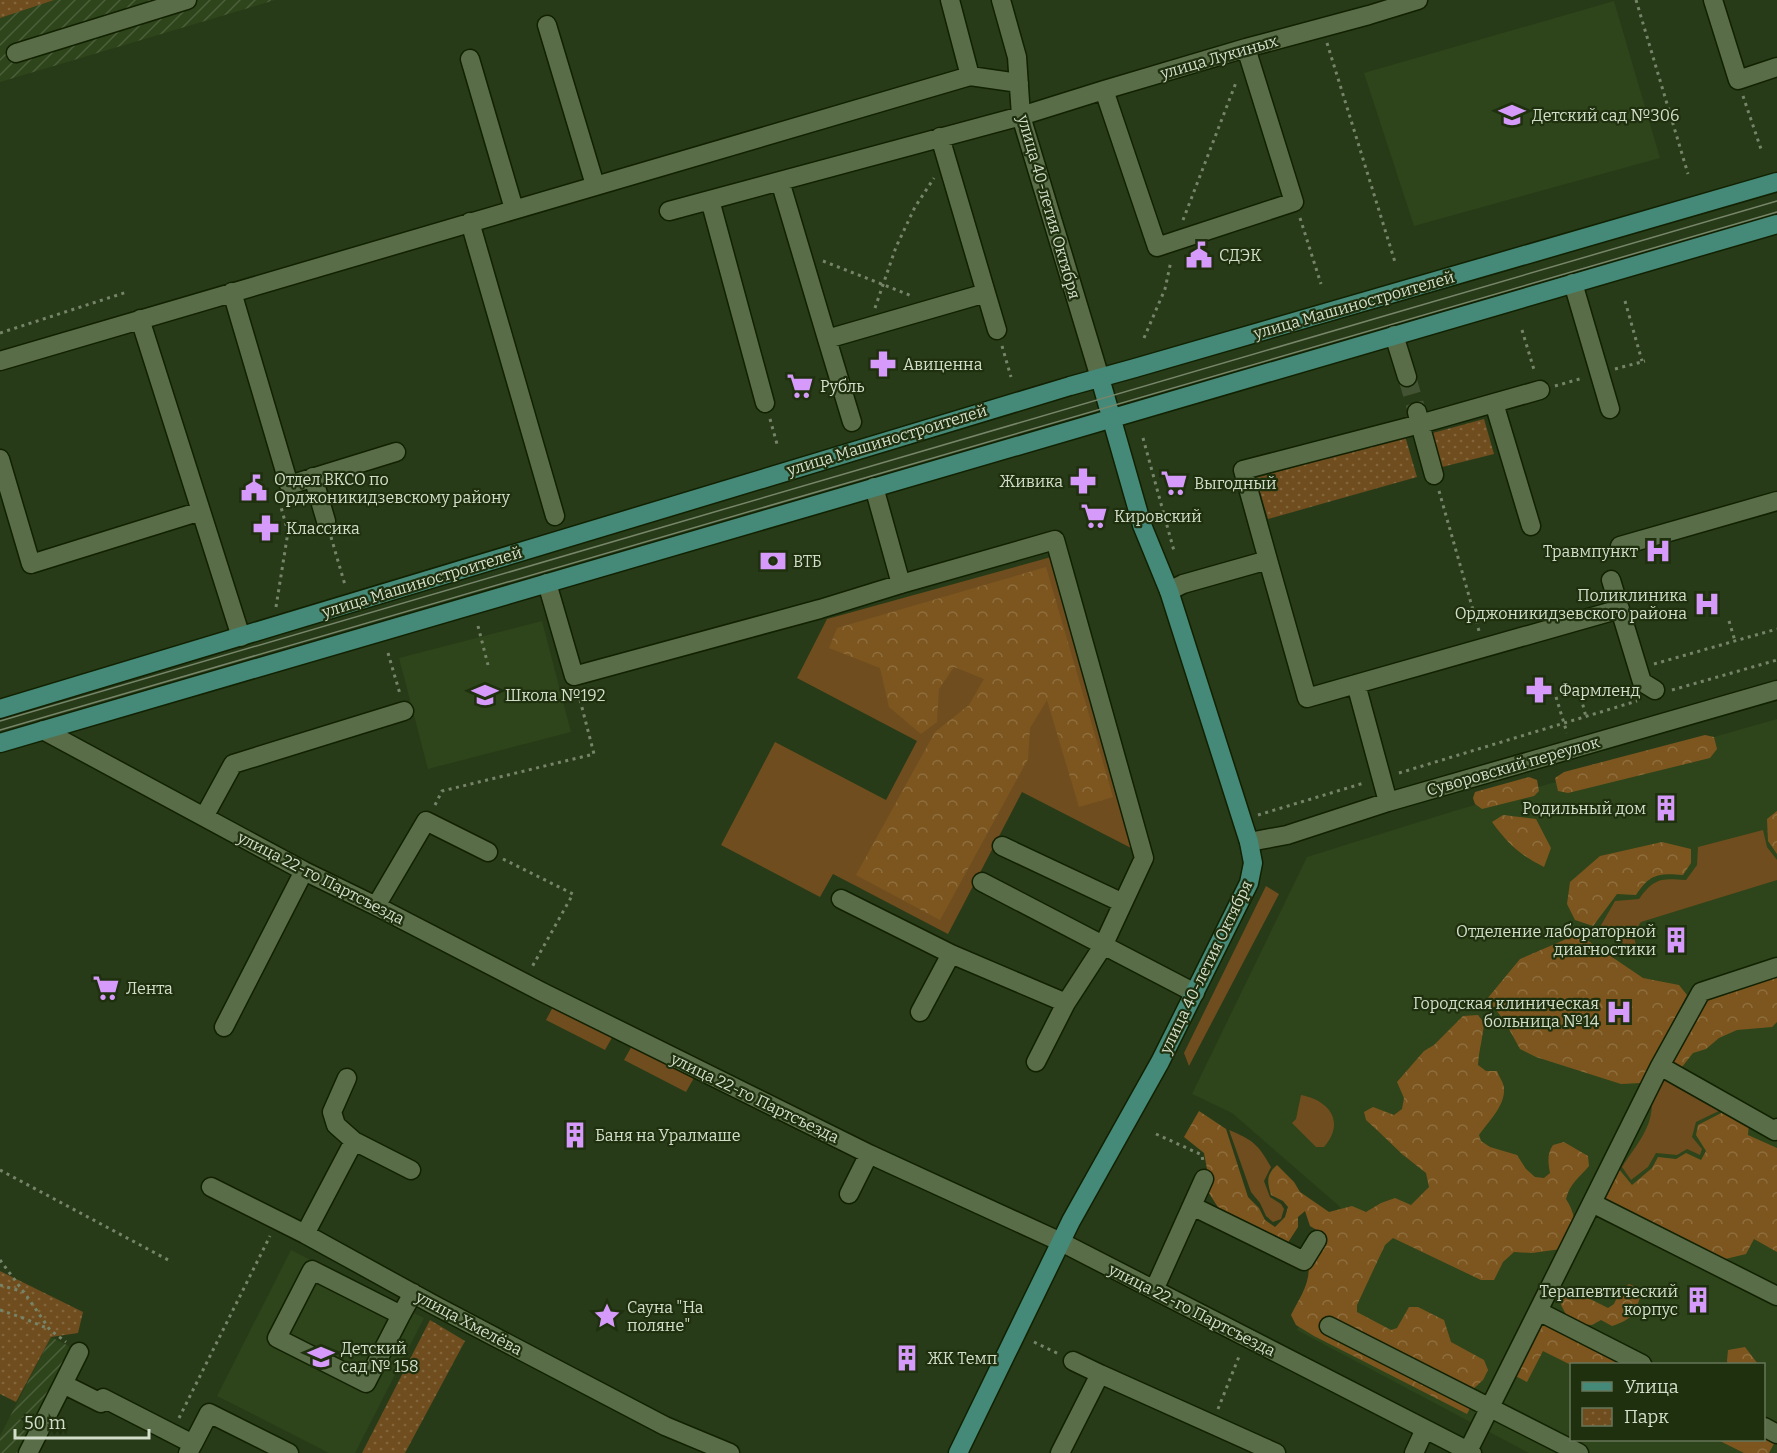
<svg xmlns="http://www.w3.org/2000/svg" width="1777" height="1453" viewBox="0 0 1777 1453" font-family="Bitter,serif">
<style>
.built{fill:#2e441a;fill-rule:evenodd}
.industrial{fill:url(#industrial-furrows)}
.grass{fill:#6f4d1e}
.forest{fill:url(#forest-crowns)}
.park{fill:url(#park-dots)}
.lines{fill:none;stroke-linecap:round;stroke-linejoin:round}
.minor-tunnel{stroke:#425333;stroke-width:18;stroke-dasharray:18 9;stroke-linecap:butt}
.minor-casing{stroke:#112101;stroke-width:21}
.major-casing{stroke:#112101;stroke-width:21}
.path{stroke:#768569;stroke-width:3;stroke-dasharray:3 4.5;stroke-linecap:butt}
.minor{stroke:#586d48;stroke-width:18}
.major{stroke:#458978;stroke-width:18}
.tram{stroke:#77866a;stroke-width:1.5}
.labels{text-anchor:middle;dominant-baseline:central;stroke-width:4.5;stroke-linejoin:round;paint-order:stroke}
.street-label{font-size:16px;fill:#d3deca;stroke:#1f300e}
.poi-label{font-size:16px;fill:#d3deca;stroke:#1f300e;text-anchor:start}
</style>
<defs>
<pattern id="industrial-furrows" width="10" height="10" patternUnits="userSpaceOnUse" patternTransform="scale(1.5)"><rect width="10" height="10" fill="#2e441a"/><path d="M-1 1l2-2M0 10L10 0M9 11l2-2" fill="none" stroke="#4b5f3a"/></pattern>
<pattern id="forest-crowns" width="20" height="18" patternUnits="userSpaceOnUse" patternTransform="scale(1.5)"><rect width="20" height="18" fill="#7d561f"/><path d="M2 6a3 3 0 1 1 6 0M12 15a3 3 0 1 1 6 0" fill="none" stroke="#8f6e3e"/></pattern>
<pattern id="park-dots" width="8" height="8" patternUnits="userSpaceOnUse" patternTransform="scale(1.5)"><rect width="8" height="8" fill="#6f4d1e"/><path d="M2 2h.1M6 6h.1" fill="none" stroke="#83663d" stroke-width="1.8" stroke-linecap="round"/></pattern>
</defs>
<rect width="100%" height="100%" fill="#283b18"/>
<path class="built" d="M1614,1L1660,158L1414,226L1364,73Z
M542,621L571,732L428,769L399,658Z
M1777,719V1453H1529L1297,1330L1349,1224L1339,1206L1232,1113L1192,1094L1307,857L1454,811ZM1572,1364H1764V1440H1572Z
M291,1250L424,1318L355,1453H329L217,1396Z"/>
<path class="industrial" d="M0,0H275L0,82Z
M51,1337L86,1355L36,1453H0V1436Z"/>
<path class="grass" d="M1051,557L1133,849L1022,792L948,934L833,874L820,897L721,845L775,742L886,800L917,741L797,678L827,619Z
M1763,830L1767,847L1777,860V880L1641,922L1633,934L1639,955L1600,927L1615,901L1639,899C1654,878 1661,878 1686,880L1697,865L1698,847Z
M1266,886L1279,894L1189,1066L1184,1053Z
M555,1003L614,1034L605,1050L546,1020Z
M633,1044L695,1076L686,1092L624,1060Z
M1663,1074L1723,1109L1696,1122L1692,1137L1702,1149L1700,1155L1687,1149L1677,1155L1656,1153L1648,1167L1631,1180L1622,1167C1636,1145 1658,1122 1650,1094Z
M1301,1095C1329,1100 1346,1122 1324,1147H1316L1292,1123L1296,1119Z
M1229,1130C1253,1140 1258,1144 1271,1167L1264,1181L1270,1197L1281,1204L1284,1209L1281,1219L1273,1222L1266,1216L1260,1203L1251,1192Z"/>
<path class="forest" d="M1046,567L1113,797L1079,807L1047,700L1030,728L1028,759L940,920L856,875L935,732L969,705L984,679L954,667L939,689L937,722L921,734L889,707L880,668L829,648L837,628Z
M1705,735L1714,737L1717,749L1710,758L1568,793L1558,791L1555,778L1564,772Z
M1529,777L1537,780L1539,791L1534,796L1482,809L1475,804L1473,798L1475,792Z
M1777,811V854L1768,841L1767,819Z
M1503,815L1536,819L1551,848L1544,867C1520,855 1508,844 1492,822Z
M1662,842L1691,849V863L1683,875C1658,873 1650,874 1636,895L1617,894L1593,926L1575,920L1567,904L1570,882L1600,856Z
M1578,934L1643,978L1679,985L1687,995L1641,1083L1621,1084L1536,1057L1520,1049L1504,1020L1487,999L1520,959Z
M1777,973V1022L1772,1027L1737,1030L1719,1038L1706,1049L1693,1053L1682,1067L1674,1066L1670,1060L1708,995Z
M1478,1015L1484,1023C1483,1037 1479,1050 1478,1065L1486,1071H1497C1499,1077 1504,1083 1504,1089C1505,1106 1488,1122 1479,1135L1481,1141L1490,1147L1517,1155L1526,1169L1535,1177L1544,1178L1550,1173C1548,1162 1547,1154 1553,1145L1564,1142L1588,1156L1589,1166C1579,1178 1570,1183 1566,1199C1580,1222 1573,1227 1561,1249L1532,1253L1514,1252L1503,1262L1494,1280H1481L1393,1238L1385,1245L1357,1305V1312L1391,1330L1397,1328L1409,1307H1418L1444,1320L1451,1342L1484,1360L1488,1370L1483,1380L1472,1390L1331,1317L1322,1321L1472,1404L1467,1414L1314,1336L1296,1325L1291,1315C1299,1299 1312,1281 1308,1263L1326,1245L1327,1236L1310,1226L1305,1211L1298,1217V1227L1287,1244L1224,1217L1209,1193L1205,1181L1207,1169L1204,1153L1184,1137L1199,1111L1226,1129L1248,1197L1259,1208L1265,1220L1275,1227L1285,1217L1288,1207L1283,1201L1271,1195C1267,1181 1266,1175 1277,1165L1294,1182L1300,1192L1329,1212L1352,1206L1366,1212L1381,1203L1395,1198L1411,1205L1429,1187L1426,1173L1402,1154L1378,1131L1366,1120L1364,1112L1373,1107L1394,1115L1402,1109L1404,1098L1397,1082L1424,1051L1434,1045L1463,1016Z
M1729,1109L1749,1122L1748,1135L1777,1148V1252L1754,1239L1746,1254L1713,1262L1610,1208L1603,1198L1618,1168L1632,1185L1652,1168L1658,1157L1676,1159L1686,1153L1701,1160L1706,1151L1696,1135L1698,1125Z
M1629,1284L1642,1290C1636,1312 1634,1319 1612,1326L1601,1320L1592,1325L1580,1324L1568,1318L1561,1305L1563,1293L1572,1290L1608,1308L1614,1304L1619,1293Z
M1540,1319L1628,1364L1571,1365L1543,1351L1527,1382L1512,1374Z
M1745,1347L1758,1364H1728L1727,1361L1728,1350Z
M1764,1434L1776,1440L1769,1453H1744L1718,1440H1764Z"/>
<path class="park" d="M0,0H54L0,18Z
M1484,419L1494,454L1438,468L1429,434Z
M1405,436L1417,477L1268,519L1256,478Z
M0,1271L83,1312L78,1333L51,1337L16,1402L0,1394Z
M430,1320L465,1341L405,1453H362Z"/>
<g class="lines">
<path class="minor-tunnel" d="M1407,377L1417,412"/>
<g class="minor-casing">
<path id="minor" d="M950,0L970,76
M1001,0L1017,57L1021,116L1100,378
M1713,0L1738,80L1777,67
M547,25L595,185
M16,53L187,0
M470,59L514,209
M1104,90L1157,247L1294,202L1246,48
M780,181L827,339L986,293L940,137
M710,200L765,403
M669,211L1021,116L1104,90L1246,48L1369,15L1418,0
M470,222L555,516
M1573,283L1610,409
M232,292L289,485L396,452
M986,293L997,330
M140,319L241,637
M1394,335L1407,377
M827,339L852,422
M0,361L970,76L1019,83
M1494,403L1531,526
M0,459L31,564L201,511
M1434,475L1420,424L1540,390
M313,477L326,521
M874,487L901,584
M1620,546L1777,501
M1268,560L1307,698L1620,609
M1611,580L1642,682L1655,690
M547,583L574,676L820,609L901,584L1055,540L1144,858L1103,946L1066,1003L1036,1062
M1169,591L1183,584L1268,560L1243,470L1420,424L1417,412
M1356,684L1388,802
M43,730L304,871L376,906L542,992L869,1154L1061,1242L1472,1453
M204,817L233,764L404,711
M1249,842L1287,835L1388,802L1777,690
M1002,846L1123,903
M982,882L1195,993
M841,899L951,954L1066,1003
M376,906L426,821L488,852
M920,1012L951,954
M224,1027L304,871
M1660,1066L1775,1131L1777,1128
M347,1078L332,1112L336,1125L354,1141
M211,1187L305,1234L434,1305L665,1426L730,1453
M849,1194L869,1154
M1592,1203L1777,1296
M1192,1206L1304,1261L1317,1240
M305,1234L354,1141L411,1170
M1154,1290L1204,1179
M1538,1311L1660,1066L1701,992L1777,967
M401,1315L366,1383L277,1338L312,1270L401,1315L413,1293
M1329,1326L1579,1453
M1073,1361L1100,1374
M63,1384L79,1352
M103,1398L193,1444L188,1453
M1764,1427L1777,1434
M193,1444L209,1413L289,1453
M1468,1451L1538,1311L1642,1364
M28,1453L63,1384L101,1403
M1060,1453L1100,1374L1276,1453
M1414,1453L1425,1429"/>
</g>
<g class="major-casing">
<path id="major" d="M0,709L1070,386L1135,368L1777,182
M0,743L1777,224
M958,1453L1071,1221L1160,1062L1249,883L1253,863L1249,842L1169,591L1142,525L1100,378"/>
</g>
<path class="path" d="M1636,0L1688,174
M1327,43L1395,262
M1743,96L1762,152
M1300,218L1321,284
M1183,220L1237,80
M823,261L912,296
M1625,301L1642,361
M875,308L896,247L915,207L934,178
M1522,330L1535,373
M0,333L127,292
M1144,338L1165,289L1171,261
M1002,346L1011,377
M1615,369L1645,361
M1555,386L1583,378
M770,419L777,444
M1143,438L1174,551
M1439,491L1479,631
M331,537L345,585
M276,607L288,532L279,500
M1729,621L1735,641
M478,626L488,665
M388,653L400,694
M1654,664L1777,629
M1579,690L1586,717
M1672,690L1777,660
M1556,697L1567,733
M1399,773L1637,701
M435,805L442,791L594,754L578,692
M1258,815L1364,783
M503,859L573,894L532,967
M1156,1134L1202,1155L1203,1162
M0,1170L172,1262
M0,1260L23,1291
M0,1285L24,1292L50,1330L66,1342
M0,1310L23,1318L49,1329
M1034,1342L1059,1354
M1218,1409L1240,1354
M179,1418L270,1236"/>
<use href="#minor" class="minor"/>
<use href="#major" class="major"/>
<path class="tram" d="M0,721L1777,201
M0,730L1777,212"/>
</g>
<defs>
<g id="school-bare" transform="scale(2.07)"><path d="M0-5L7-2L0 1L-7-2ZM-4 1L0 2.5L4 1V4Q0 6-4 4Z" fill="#d69bfa" stroke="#1f300e" stroke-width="2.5" paint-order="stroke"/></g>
<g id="civic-bare" transform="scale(2.07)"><path d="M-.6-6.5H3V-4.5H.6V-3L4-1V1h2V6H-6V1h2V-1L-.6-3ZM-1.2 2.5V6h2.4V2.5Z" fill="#d69bfa" stroke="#1f300e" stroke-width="2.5" paint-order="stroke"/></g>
<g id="pharmacy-bare" transform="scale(2.07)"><path d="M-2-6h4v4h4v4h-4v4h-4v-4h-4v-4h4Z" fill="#d69bfa" stroke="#1f300e" stroke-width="2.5" paint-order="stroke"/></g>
<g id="supermarket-bare" transform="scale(2.07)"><path d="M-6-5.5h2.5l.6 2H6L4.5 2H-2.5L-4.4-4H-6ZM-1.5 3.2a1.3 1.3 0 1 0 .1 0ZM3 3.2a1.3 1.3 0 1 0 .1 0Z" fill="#d69bfa" stroke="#1f300e" stroke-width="2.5" paint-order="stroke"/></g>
<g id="hospital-bare" transform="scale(2.07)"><path d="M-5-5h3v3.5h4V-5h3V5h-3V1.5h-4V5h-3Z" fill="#d69bfa" stroke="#1f300e" stroke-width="2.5" paint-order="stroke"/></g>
<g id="bank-bare" transform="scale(2.07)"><path d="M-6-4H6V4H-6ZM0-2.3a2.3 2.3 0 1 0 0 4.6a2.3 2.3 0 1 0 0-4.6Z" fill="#d69bfa" stroke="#1f300e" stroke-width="2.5" paint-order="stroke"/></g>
<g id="building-bare" transform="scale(2.07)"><path d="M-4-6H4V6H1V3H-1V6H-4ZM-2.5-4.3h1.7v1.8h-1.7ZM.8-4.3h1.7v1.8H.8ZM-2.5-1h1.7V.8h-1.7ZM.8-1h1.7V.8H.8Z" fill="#d69bfa" stroke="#1f300e" stroke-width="2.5" paint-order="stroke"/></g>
<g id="sight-bare" transform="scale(2.07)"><path d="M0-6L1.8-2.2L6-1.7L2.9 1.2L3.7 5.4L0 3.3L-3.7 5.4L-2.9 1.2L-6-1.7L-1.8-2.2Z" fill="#d69bfa" stroke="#1f300e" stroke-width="2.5" paint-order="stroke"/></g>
</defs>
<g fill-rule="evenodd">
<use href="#school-bare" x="1512" y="115"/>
<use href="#civic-bare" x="1199" y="255"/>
<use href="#pharmacy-bare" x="883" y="364"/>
<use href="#supermarket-bare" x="800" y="386"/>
<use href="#pharmacy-bare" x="1083" y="481"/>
<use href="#supermarket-bare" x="1174" y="483"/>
<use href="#civic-bare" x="254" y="488"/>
<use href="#supermarket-bare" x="1094" y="516"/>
<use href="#pharmacy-bare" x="266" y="528"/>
<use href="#hospital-bare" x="1658" y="551"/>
<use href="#bank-bare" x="773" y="561"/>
<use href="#hospital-bare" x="1707" y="604"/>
<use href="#pharmacy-bare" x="1539" y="690"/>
<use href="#school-bare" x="485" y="695"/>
<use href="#building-bare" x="1666" y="808"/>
<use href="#building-bare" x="1676" y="940"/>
<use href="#supermarket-bare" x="106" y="988"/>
<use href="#hospital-bare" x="1619" y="1012"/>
<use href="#building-bare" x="575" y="1135"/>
<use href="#building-bare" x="1698" y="1300"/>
<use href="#sight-bare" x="607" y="1316"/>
<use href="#school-bare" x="321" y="1357"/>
<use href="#building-bare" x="907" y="1358"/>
</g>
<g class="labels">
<g class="street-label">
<text transform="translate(1219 57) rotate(-16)">улица Лукиных</text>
<text transform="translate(1049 207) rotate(74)">улица 40-летия Октября</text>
<text transform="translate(1354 305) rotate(-16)">улица Машиностроителей</text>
<text transform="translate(887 440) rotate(-17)">улица Машиностроителей</text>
<text transform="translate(422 582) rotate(-17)">улица Машиностроителей</text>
<text transform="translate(1513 766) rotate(-16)">Суворовский переулок</text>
<text transform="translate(321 878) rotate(27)">улица 22-го Партсъезда</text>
<text transform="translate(1206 967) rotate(-64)">улица 40-летия Октября</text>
<text transform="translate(755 1098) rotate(26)">улица 22-го Партсъезда</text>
<text transform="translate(1192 1310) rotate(27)">улица 22-го Партсъезда</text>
<text transform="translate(469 1323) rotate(28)">улица Хмелёва</text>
</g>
<g class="poi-label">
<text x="1532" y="115">Детский сад №306</text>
<text x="1219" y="255">СДЭК</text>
<text x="903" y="364">Авиценна</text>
<text x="820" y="386">Рубль</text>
<text x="274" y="479">Отдел ВКСО по<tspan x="274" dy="18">Орджоникидзевскому району</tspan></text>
<text x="1063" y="481" text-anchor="end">Живика</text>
<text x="1194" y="483">Выгодный</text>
<text x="1114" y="516">Кировский</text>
<text x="286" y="528">Классика</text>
<text x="1638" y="551" text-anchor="end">Травмпункт</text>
<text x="793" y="561">ВТБ</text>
<text x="1687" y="595" text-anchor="end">Поликлиника<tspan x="1687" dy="18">Орджоникидзевского района</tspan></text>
<text x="1559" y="690">Фармленд</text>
<text x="505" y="695">Школа №192</text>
<text x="1646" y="808" text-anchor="end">Родильный дом</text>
<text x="1656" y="931" text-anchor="end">Отделение лабораторной<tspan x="1656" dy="18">диагностики</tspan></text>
<text x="126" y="988">Лента</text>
<text x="1599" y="1003" text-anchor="end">Городская клиническая<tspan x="1599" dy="18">больница №14</tspan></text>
<text x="595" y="1135">Баня на Уралмаше</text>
<text x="1678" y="1291" text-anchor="end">Терапевтический<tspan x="1678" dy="18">корпус</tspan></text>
<text x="627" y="1307">Сауна "На<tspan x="627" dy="18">поляне"</tspan></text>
<text x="341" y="1348">Детский<tspan x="341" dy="18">сад № 158</tspan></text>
<text x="927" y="1358">ЖК Темп</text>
</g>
</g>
<rect x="1570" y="1363" width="195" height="78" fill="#1f300e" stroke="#677659" stroke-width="1.5"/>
<rect x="1582" y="1382" width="30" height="9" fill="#458978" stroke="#677659" stroke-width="1.5"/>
<text x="1624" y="1393" font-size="18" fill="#d3deca">Улица</text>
<rect x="1582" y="1408" width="30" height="18" fill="url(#park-dots)" stroke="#677659" stroke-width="1.5"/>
<text x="1624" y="1423" font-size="18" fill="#d3deca">Парк</text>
<path d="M15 1429v9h134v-9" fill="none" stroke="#d3deca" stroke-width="3"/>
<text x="24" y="1429" font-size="18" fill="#d3deca" stroke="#1f300e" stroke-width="4.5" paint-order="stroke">50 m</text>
</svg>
